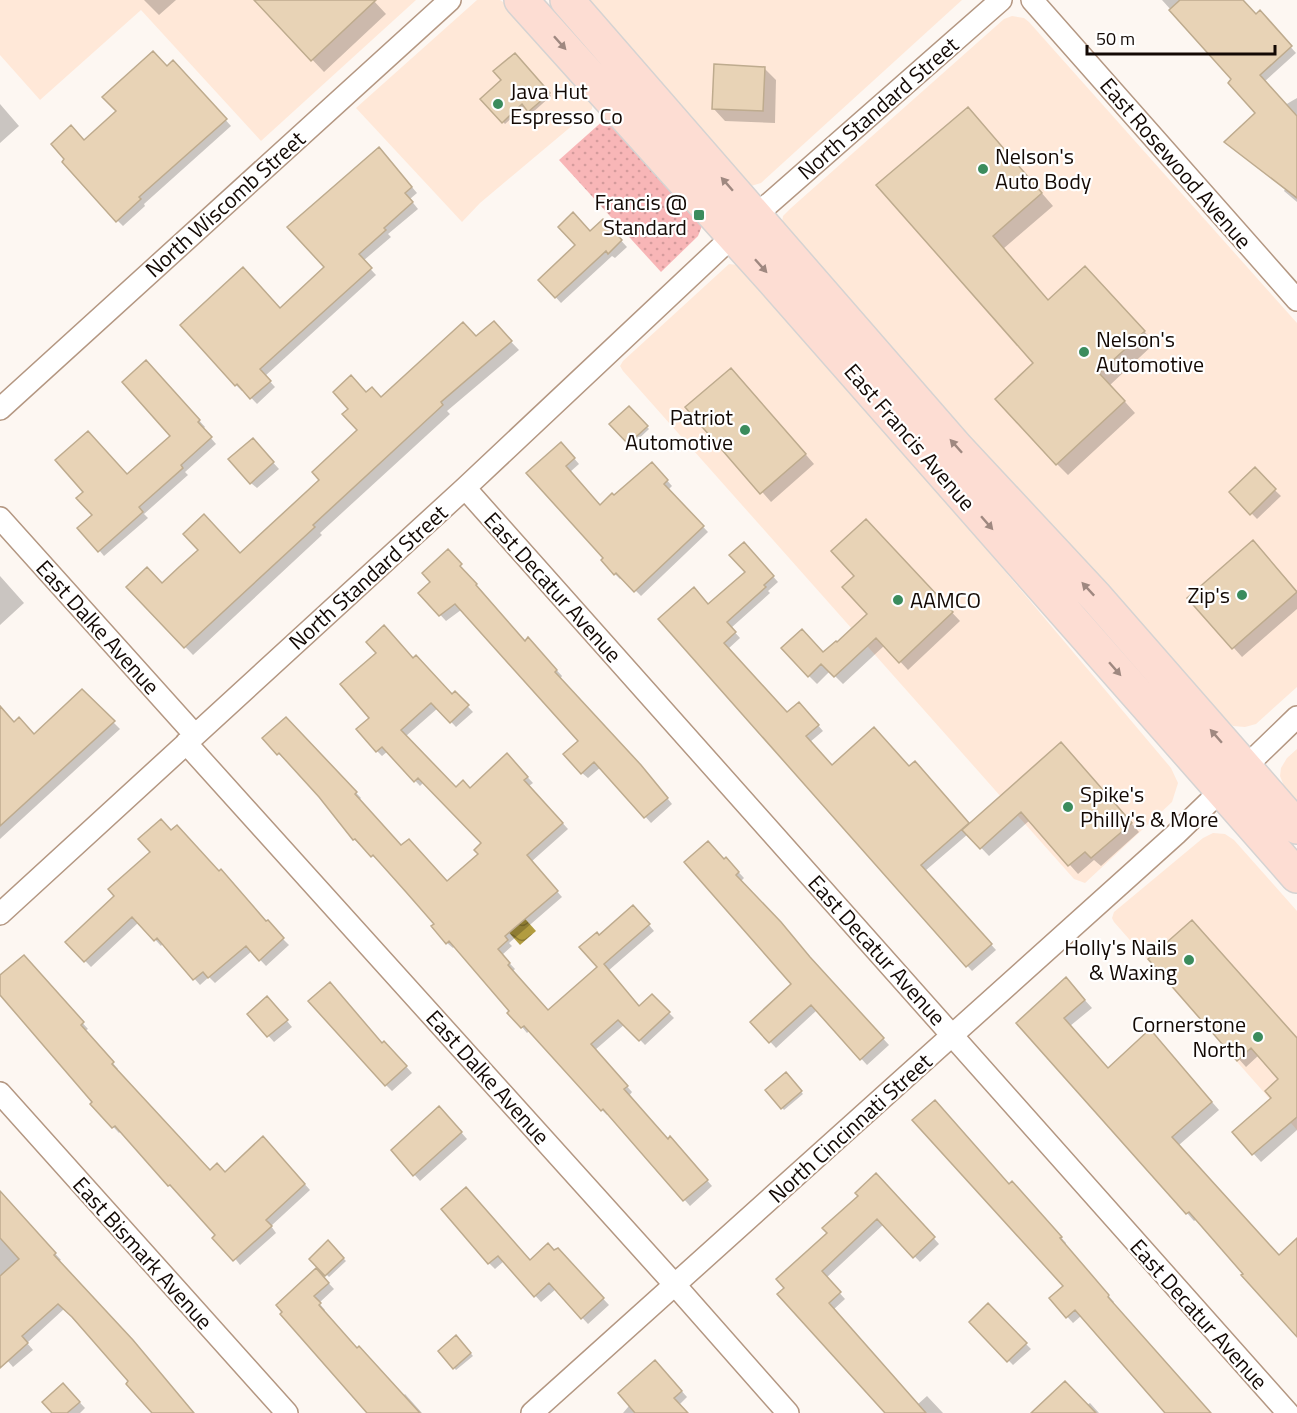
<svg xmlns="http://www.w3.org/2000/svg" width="1297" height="1413" viewBox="0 0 1297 1413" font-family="'Titillium Web',sans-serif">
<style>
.built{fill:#ffe8d8}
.grass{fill:url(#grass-dots)}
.water{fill:url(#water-waves)}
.shadow{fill:#0003}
.building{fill:#e8d3b6;stroke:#beab8e;stroke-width:1.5}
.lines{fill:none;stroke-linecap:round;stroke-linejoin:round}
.street-casing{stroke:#b49782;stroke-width:24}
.primary-casing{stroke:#d5d3d2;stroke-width:36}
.street{stroke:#fff;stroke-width:21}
.primary{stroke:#fdddd3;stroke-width:33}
.oneway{fill:#9f8880}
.poi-dot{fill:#3b8c5d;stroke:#fff;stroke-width:2}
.labels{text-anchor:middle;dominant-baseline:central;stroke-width:4.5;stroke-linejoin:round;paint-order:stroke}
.poi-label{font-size:22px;fill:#130904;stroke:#fff;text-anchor:start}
.street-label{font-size:22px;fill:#130904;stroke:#fff}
</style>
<defs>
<pattern id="grass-dots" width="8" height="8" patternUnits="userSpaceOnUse" patternTransform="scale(1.5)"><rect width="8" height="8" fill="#f8b6b7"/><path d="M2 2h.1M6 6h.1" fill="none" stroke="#d49b9c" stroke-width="1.8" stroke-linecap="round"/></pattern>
<pattern id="water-waves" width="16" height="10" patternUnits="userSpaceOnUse" patternTransform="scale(1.5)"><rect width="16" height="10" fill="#b29c3f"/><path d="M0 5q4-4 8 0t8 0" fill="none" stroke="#907d33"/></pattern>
</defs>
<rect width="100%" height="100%" fill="#fdf7f2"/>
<path class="built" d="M0,0H416L261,141L141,10L40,100L0,55Z
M477,0H500L506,4L593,102L592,109L480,203L462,222L356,108Z
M586,0H962L761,183L751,186L740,181Z
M1012,16L1024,18L1029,22L1297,323V687L1256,724L1245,727L1233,726L1224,718L954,423L782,222L783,216L791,208L1004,19Z
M729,264L738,265L747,272L912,461L1171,768L1178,783L1172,802L1085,883L1074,879L623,371L620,366L623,361Z
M1297,749V801L1284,786L1280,776L1281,768L1287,758Z
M1213,833L1225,834L1234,840L1297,911V1130L1114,922L1112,918L1114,912L1203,838Z"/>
<path class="grass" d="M605,119L612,121L702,226L698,236L661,272L559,160Z"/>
<path class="water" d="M510,902L536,931L520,945L494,916Z"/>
<path class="shadow" d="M144,0H176L159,15Z
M256,0H373L386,14L324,72Z
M1162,0H1242L1256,16L1265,18L1296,53L1264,82L1285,105L1297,98V202L1284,191L1285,189L1226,142L1257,113L1233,79Z
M515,55L551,96L532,113L525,106L505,124L482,99L503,80Z
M167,68H179L231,126L144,204L145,206L123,226L117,220L84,142Z
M764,68L776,80L775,123L725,121L713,108Z
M0,104L19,126L0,143Z
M979,121L1053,206L1003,249L1049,301L1096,280L1155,343L1110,385L1135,413L1068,475L1057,464L1036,364L878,185Z
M385,155L417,193L410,199L418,209L388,234L391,237L363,261L376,275L265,376L275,387L257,404L243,389L242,391L236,385L182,325L280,309L326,267Z
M603,221L627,247L615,258L612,256L561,303L540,280Z
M501,331L519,350L447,411L450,414L320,533L322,535L193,655L128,587L162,585L240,555L322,480L359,430L367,393L382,399L477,338Z
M152,368L205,427L203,429L216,444L185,472L188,475L144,514L148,518L104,556L99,550L94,516L172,436Z
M740,379L814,464L771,502L687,407Z
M629,408L649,429L631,446L611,424Z
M258,446L279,469L257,488L251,483Z
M566,449L579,464L570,472L600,506L657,469L672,486L668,490L708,532L641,596L622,577L620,579L615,574L606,559L528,473Z
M1254,470L1281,496L1257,519L1231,492Z
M874,529L960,621L908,670L885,645L843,684L830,671L817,684L809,676L824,654L838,644L869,614L856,576Z
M749,549L778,582L768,591L770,593L731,628L740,638L728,649L787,714L804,709L823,731L810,742L832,766L910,768L935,784L970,825L1069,752L1139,832L1101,866L1094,860L1078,874L1030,820L989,856L968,834L925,871L996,950L972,971L660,619L708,605L747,572Z
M448,551L525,642L534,645L562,676L560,679L647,773L672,804L651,823L601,767L588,778L582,773L580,741L461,610L446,621L420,593L432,582Z
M1262,551L1297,591V609L1242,657L1189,598Z
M0,576L24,603L0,625Z
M413,660L452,696L455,693L473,712L456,727L438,708L406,736L456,789L470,790L507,755L533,783L529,786L568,829L531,862L562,897L509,943L512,946L502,955L515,969L512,972L548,1012L599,967V937L639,913L654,931L608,971L639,1008L652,996L674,1018L645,1045L625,1024L595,1050L632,1092L629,1096L668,1140L676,1144L712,1186L690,1206L609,1114L607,1115L602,1110L530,1030L527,1033L522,1027L509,1013L511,1011L455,946L453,948L447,943L433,927L436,924L379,860L378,861L361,843L360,845L354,839L320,796L286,758L284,759L264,739L286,719L361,798L359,800L401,847L448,883L480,854L484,843L424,782L420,786L388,751L382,756L377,751L371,718Z
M82,691L120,729L0,839V708L14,724L35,735Z
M725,861L732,865L744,878L741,881L889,1045L867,1065L817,1010L776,1048L752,1022L793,984Z
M116,896L267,923L289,945L266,966L252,951L215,983L209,977L200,985L163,943L161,946L139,922L91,967L67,942Z
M1150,960L1297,1039V1130L1261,1162L1234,1132L1273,1098L1280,1079L1259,1055L1246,1067Z
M29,963L88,1029L85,1031L118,1069L117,1070L210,1172L225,1174L269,1144L310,1190L271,1226L276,1233L240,1265L217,1235L121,1131L119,1133L92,1104L94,1102L0,993V977Z
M1073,987L1092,1008L1070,1026L1109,1069L1157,1039L1219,1110L1179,1145L1279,1257L1297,1240V1337L1197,1219L1194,1221L1187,1213L1018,1024Z
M273,1004L292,1027L274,1042L249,1014Z
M382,1044L390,1049L412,1073L392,1091L386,1085Z
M786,1074L803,1094L784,1110L767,1091Z
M445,1114L467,1139L420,1181L393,1150Z
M882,1181L939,1244L920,1262L884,1224L826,1278L845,1299L833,1310L917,1405L927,1396L943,1413H887L779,1294L829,1234Z
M1010,1185L1018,1189L1066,1243L1065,1245L1114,1302L1112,1304L1211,1413H1167L1081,1316L1073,1323L1051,1299L1065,1286Z
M0,1193L61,1260L59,1261L193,1413H154L130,1381L64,1309L27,1343L33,1350L13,1367L0,1352Z
M472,1194L530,1262L554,1252L563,1255L609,1305L588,1324L556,1289L541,1302L504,1261L495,1269L489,1263Z
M328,1243L346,1261L329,1277L311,1259Z
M322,1276L334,1289L319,1303L325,1310L323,1312L357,1350L403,1396L405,1394L422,1413H369L282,1314Z
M988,1306L1031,1349L1013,1365L971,1322Z
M456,1337L473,1356L456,1370L440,1351Z
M661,1368L687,1397L679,1405L686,1413H623Z
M69,1391L85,1408L80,1413H54Z
M1090,1403L1099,1413H1033L1087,1405Z"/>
<path class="building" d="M254,0H376L311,61Z
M1180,0H1243L1256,14L1260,10L1292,46L1260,75L1297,116V198L1224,142L1255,113L1228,83L1231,79L1169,10Z
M153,51L167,66L173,60L227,119L139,197L141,199L116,222L62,162L64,159L51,144L71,125L84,140L116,111L102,97Z
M515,53L550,93L528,112L522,104L502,123L480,99L501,80L493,71Z
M714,64L765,67L763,111L712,109Z
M968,107L1042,193L993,236L1048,300L1085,266L1145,331L1099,373L1125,401L1056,465L995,399L1033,363L876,185Z
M379,147L412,187L405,193L413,202L384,228L386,230L359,254L372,268L260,369L271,381L250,399L237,384L235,386L180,325L243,267L280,308L324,267L287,227Z
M573,212L590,231L603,219L622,240L608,254L606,251L555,298L538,280L575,245L558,227Z
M494,321L512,341L441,402L443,405L313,525L315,527L184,648L126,587L147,567L162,583L179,567L198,550L183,534L204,514L240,553L319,480L312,472L357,430L342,414L348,409L333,392L351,375L366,392L372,387L381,397L463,322L476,336Z
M146,360L200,420L198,422L212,437L181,465L183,468L139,507L143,512L98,552L77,528L92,515L76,498L83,492L55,460L88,431L127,474L170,436L122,382Z
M731,368L806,454L760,494L685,407Z
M629,406L648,426L628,444L609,424Z
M253,438L274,462L250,484L228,459Z
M561,442L575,458L566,466L600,505L612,493L614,495L652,462L668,480L664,484L704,526L634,592L616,573L614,575L601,560L603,558L526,473Z
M1255,467L1276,489L1250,515L1229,492Z
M866,519L953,612L899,663L876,638L834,677L821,664L808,677L781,648L802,629L823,652L836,641L837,642L867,614L842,587L854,576L831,551Z
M1253,540L1297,592L1232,649L1187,598Z
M744,542L774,576L764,585L766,587L727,622L736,632L724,643L787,712L799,702L819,725L806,736L832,765L874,727L909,766L915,761L969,823L921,865L992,944L966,967L658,619L694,587L708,604L745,572L729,555Z
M448,549L462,564L460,566L477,584L476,585L525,641L528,637L557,670L555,672L641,765L668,798L644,818L594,762L581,774L563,754L578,741L455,604L439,616L418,593L430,582L422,573Z
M384,625L413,658L416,655L452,694L455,691L469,705L450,723L431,703L401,730L456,787L463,780L470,788L507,753L528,777L524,780L563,823L527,855L558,891L505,936L508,940L498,949L510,963L508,965L548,1010L597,967L579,947L597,932L599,935L633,905L650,924L604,964L639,1006L652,994L670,1012L639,1041L618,1020L591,1044L628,1086L624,1089L668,1139L670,1136L708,1180L683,1201L603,1109L601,1111L524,1026L521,1028L507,1013L509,1011L449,941L446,944L431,926L434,924L406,892L373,855L371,857L355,839L353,840L319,797L279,753L277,755L262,738L286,717L357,792L355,794L401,845L409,839L447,881L478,854L474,850L481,843L418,778L414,782L382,747L376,752L356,729L369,718L340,684L376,653L366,642Z
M82,689L115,721L0,826V706L14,722L19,717L34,734Z
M1061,742L1132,823L1091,858L1085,852L1068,866L1021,812L980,849L962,830Z
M161,819L171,830L177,825L219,871L221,869L266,921L268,920L284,938L259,961L246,946L208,978L203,972L193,980L157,938L154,941L132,917L84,962L65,942L114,896L108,889L150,852L138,839Z
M708,841L724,859L726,857L739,872L736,875L781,922L810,957L884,1038L860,1060L811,1005L769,1043L750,1022L791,984L684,862Z
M1192,920L1297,1038V1117L1252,1155L1232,1132L1271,1098L1265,1091L1278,1079L1251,1048L1237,1061L1148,959Z
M24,955L84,1022L81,1025L114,1062L112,1064L210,1170L217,1163L225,1172L263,1136L305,1184L266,1220L272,1226L233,1261L212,1238L215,1235L170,1185L168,1186L115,1126L112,1128L90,1104L92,1102L0,995V975Z
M1066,977L1085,1000L1064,1018L1108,1068L1150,1029L1212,1102L1172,1137L1279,1255L1297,1238V1337L1241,1275L1243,1274L1189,1212L1186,1214L1016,1023Z
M330,982L382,1043L384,1041L407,1066L385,1086L308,1001Z
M267,996L288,1020L267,1037L247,1014Z
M786,1072L802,1091L781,1109L765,1090Z
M935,1100L1009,1184L1012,1181L1062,1237L1060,1238L1109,1295L1108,1297L1211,1413H1165L1075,1310L1066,1318L1049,1298L1063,1286L912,1120Z
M439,1106L462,1132L413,1176L391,1150Z
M876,1173L935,1237L913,1258L877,1219L822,1271L841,1292L829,1303L926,1413H885L777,1294L784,1288L776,1279L827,1233L822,1228L858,1196L855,1193Z
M466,1187L530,1260L548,1243L554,1250L558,1248L604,1298L581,1319L549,1283L534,1297L498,1256L488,1264L441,1209Z
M0,1191L56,1253L54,1255L133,1340L194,1413H152L126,1384L128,1381L72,1317L58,1304L22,1336L28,1343L0,1368V1276L19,1259L0,1238Z
M328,1240L344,1258L325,1276L309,1259Z
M316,1268L329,1283L314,1296L321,1303L319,1305L357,1348L359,1346L420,1413H367L280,1314L282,1312L276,1305Z
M988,1303L1027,1343L1007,1362L969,1322Z
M456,1335L471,1353L453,1369L438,1351Z
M655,1360L682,1391L674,1398L688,1413H635L618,1393Z
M1065,1381L1096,1413H1031Z
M63,1383L80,1402L67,1413H52L42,1402Z"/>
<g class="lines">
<g class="street-casing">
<path id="street" d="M1032,0L1297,300
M755,216L1001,0
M0,409L450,0
M465,488L1288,1413
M0,518L195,735
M186,743L675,1285L788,1413
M0,914L465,488L733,236
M0,1093L287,1413
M532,1413L1176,834L1297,717"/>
</g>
<g class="primary-casing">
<path id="primary" d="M521,0L773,280L1297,876
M567,0L957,448L1096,597L1297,827"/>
</g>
<use href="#street" class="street"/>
<use href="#primary" class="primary"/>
</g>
<defs><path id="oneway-solid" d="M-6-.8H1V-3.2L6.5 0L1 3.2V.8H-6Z" transform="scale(1.5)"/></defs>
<g class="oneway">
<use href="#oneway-solid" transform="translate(560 43) rotate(48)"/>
<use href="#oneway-solid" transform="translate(727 184) rotate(-131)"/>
<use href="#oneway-solid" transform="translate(761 266) rotate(48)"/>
<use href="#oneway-solid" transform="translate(956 446) rotate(-132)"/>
<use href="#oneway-solid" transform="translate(987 523) rotate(49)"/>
<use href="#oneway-solid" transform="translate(1088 589) rotate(-133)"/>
<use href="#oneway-solid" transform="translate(1115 669) rotate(49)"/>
<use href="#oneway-solid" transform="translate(1216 736) rotate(-131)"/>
</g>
<g class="poi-dot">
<circle cx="498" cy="104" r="6"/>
<circle cx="983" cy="169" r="6"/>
<rect x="693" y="209" width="12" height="12" rx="3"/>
<circle cx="1084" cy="352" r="6"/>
<circle cx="745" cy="430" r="6"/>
<circle cx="1242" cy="595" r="6"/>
<circle cx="898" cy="600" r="6"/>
<circle cx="1068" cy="807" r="6"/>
<circle cx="1189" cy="960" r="6"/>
<circle cx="1258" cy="1037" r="6"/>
</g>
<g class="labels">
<g class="poi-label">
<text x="510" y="91">Java Hut<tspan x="510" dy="25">Espresso Co</tspan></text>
<text x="995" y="156">Nelson's<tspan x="995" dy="25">Auto Body</tspan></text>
<text x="687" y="202" text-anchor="end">Francis @<tspan x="687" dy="25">Standard</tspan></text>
<text x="1096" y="339">Nelson's<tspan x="1096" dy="25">Automotive</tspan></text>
<text x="733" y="417" text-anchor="end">Patriot<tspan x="733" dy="25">Automotive</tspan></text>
<text x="1230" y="595" text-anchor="end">Zip's</text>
<text x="910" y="600">AAMCO</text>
<text x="1080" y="794">Spike's<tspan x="1080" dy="25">Philly's &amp; More</tspan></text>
<text x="1177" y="947" text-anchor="end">Holly's Nails<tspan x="1177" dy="25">&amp; Waxing</tspan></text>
<text x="1246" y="1024" text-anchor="end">Cornerstone<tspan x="1246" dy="25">North</tspan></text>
</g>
<g class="street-label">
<text transform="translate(878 108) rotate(-41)">North Standard Street</text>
<text transform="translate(1176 163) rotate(49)">East Rosewood Avenue</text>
<text transform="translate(225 204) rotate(-42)">North Wiscomb Street</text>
<text transform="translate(910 437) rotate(49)">East Francis Avenue</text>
<text transform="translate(368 577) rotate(-42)">North Standard Street</text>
<text transform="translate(553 587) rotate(48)">East Decatur Avenue</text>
<text transform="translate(98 627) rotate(48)">East Dalke Avenue</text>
<text transform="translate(877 950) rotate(48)">East Decatur Avenue</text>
<text transform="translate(488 1077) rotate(48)">East Dalke Avenue</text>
<text transform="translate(850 1128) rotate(-42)">North Cincinnati Street</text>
<text transform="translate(143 1253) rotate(48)">East Bismark Avenue</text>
<text transform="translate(1199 1314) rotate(48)">East Decatur Avenue</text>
</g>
</g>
<path d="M1087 45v9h188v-9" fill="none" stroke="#130904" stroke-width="3"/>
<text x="1096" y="45" font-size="18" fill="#130904" stroke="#ffffff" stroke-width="4.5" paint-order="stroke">50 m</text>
</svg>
